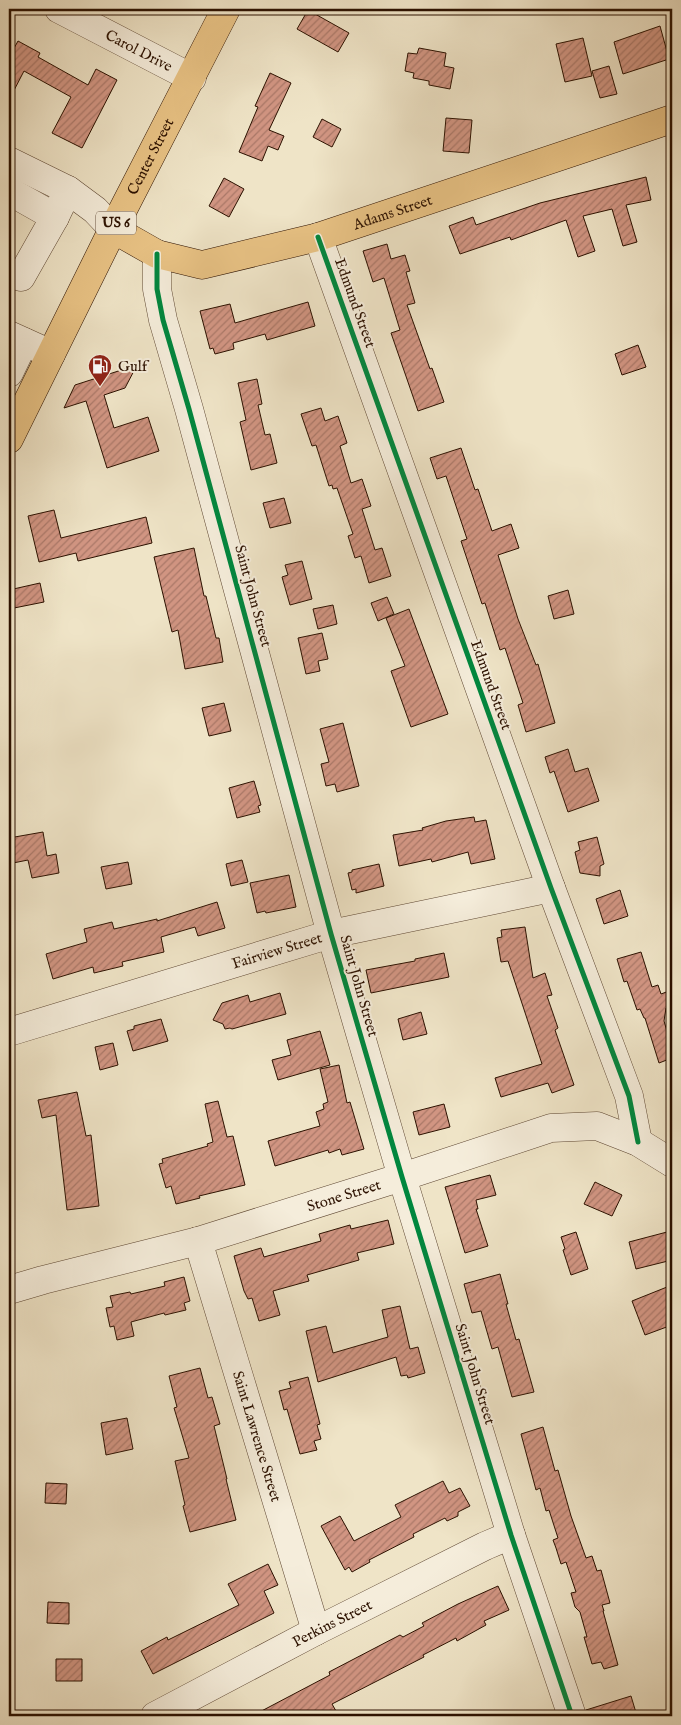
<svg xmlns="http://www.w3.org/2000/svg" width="681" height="1725" viewBox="0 0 681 1725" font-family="'IM FELL English',serif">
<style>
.building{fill:url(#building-hatch);stroke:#2c1100}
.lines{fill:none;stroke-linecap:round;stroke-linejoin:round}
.minor-casing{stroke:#5d4632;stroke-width:29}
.major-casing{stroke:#2c1100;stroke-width:29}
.minor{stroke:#f5eddb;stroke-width:28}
.major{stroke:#e8c284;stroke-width:28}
.cycleway-casing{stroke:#f5eddb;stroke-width:8}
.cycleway{stroke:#00873e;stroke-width:5}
.labels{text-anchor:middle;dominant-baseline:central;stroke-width:4;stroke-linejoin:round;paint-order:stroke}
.shield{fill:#f5eddb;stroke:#685342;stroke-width:1}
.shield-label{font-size:14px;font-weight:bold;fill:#2c1100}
.street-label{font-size:15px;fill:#2c1100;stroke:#f5eddb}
.poi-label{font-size:15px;fill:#2c1100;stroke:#f5eddb;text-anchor:start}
</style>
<defs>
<pattern id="building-hatch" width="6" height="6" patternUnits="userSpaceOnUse" patternTransform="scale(1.25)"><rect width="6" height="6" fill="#d19582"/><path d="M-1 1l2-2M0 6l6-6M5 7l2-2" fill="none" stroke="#aa7868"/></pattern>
</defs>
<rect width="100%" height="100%" fill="#efe4c7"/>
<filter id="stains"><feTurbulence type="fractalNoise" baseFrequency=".004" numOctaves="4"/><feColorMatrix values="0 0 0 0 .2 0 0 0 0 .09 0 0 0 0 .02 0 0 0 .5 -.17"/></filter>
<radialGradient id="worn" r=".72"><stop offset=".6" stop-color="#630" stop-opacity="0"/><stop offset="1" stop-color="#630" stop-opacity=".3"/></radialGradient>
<path class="building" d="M308,10L349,33L338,52L297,29Z
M660,26L669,59L623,74L614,42Z
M583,38L592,76L565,82L556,44Z
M18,41L40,53L38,57L88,85L96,69L117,80L82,148L52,133L71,97L24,71L9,100V48L13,50Z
M419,48L446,53L444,66L454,68L450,89L429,85V81L413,78L414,73L405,71L408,53L417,54Z
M609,66L617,94L600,98L592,71Z
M270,73L291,83L269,130L284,136L278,150L268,146L262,161L239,152L258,107L255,106Z
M446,118L472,120L469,153L443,151Z
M322,119L341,129L332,147L313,137Z
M646,177L651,200L626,205L637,242L623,246L612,209L583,216L595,251L578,257L566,220L511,240L510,237L460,254L449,226L473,217L476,225L540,203Z
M224,178L244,189L229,217L209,206Z
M387,244L391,259L405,255L410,271L406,272L415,303L407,305L430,369L432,368L444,402L418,411L391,333L400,330L384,278L373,282L363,251Z
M308,302L315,326L267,340L265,334L233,343L234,349L215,354L213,348L210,349L200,311L230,304L235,323Z
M638,345L646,367L622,375L615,354Z
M137,365L125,388L104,395L114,428L148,417L159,451L107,468L86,401L64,408L75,385Z
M257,379L262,404L258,405L265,435L270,434L277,463L251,470L240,422L246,420L238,383Z
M321,408L325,421L338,416L347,443L340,446L351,483L362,479L371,506L362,509L375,550L382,548L391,576L369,583L361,556L355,558L348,536L353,534L337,488L333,489L332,485L329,486L316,445L312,446L301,414Z
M461,448L475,490L478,489L492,531L511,524L519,548L498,555L518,619L536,665L538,664L555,723L526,732L518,705L523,703L505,648L500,650L485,603L482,604L461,541L467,539L446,476L437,479L430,458Z
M284,498L291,523L270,528L263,503Z
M54,510L61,538L146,517L152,543L78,561L76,553L39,562L28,516Z
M194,548L204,596H206L216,638H219L223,662L185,669L178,630L172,632L154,557Z
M302,561L312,599L290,605L282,577L288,575L285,565Z
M40,583L44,602L9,609V590Z
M568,590L574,614L554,619L548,596Z
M387,597L394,614L378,621L371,603Z
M333,605L337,624L318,629L313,609Z
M409,609L448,714L411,727L391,671L405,666L386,618Z
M322,633L328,659L318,661L320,671L306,674L298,638Z
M224,703L231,731L209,736L202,708Z
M343,723L359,786L337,792L335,784L326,786L321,764L329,762L320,729Z
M568,749L575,772L588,768L599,801L568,812L554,771L550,773L545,757Z
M254,781L261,805L258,806L260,812L237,818L229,788Z
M474,817L475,822L486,820L495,859L471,864L468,852L432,862L431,859L399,866L393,835L423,830L422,828L446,821Z
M43,832L47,856L56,854L59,873L32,878L28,860L13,863L9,838Z
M597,837L604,864L600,866V876L580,873L575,852L580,850L578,842Z
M242,860L248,882L231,886L226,864Z
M128,862L132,884L106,889L101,867Z
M379,864L384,886L356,893V889L352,890L348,873L352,872V870Z
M289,875L296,907L266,913L265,911L257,913L250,883Z
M620,890L628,916L604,924L596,899Z
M217,902L225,928L198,936L195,927L161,937L164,952L122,962L123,966L94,973L93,967L53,979L46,954L87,942L84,929L112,922L114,929L157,919V921Z
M525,927L533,978L545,973L552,995L547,996L558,1028L555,1030L574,1085L552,1093L548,1083L501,1097L495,1078L542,1064L508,961L501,962L497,938L502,937L501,930Z
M641,952L652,987L658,985L661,994L669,991L672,1000V1006L666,1008L664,1021L672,1049V1058L659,1063L645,1018H644L640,1009L637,1010L627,981L624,982L617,959Z
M444,953L449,977L371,993L366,970L415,961V959Z
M280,993L286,1014L232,1029L230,1028L225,1029L223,1024L213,1020L222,1003L248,995L250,1002Z
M421,1012L427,1034L403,1040L398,1019Z
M161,1019L168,1041L133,1051L127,1031L134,1029V1026Z
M320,1031L330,1065L278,1080L272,1060L291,1055L287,1040Z
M113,1043L118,1065L100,1070L95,1047Z
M339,1065L347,1103L350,1102L364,1149L342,1155L340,1149L329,1153L328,1150L275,1166L268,1141L320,1126L316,1112L324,1109L323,1104L328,1102L320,1069Z
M77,1092L86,1136L91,1135L99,1206L67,1210L56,1115L42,1118L38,1100Z
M218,1101L227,1137L233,1136L245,1185L199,1196L200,1198L176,1204L171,1186L166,1188L159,1164L163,1163L162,1159L208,1146L207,1144L213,1142L205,1104Z
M444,1104L450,1127L419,1135L413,1112Z
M490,1175L496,1195L476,1200L478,1209H476L488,1246L465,1253L445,1187Z
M595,1182L622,1195L612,1216L584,1204Z
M388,1220L394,1244L357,1253L359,1260L307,1275L309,1281L273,1291L280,1315L259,1321L252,1298L248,1299L244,1291L234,1256L261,1248L264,1257L321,1241L319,1234L350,1225L351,1229Z
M576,1232L588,1269L571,1275L563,1250L565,1249L561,1237Z
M667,1232L672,1250V1260L636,1269L629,1242Z
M500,1274L508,1304H506L516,1340L519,1339L534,1392L512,1397L498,1347L492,1349L481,1311L472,1313L464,1284Z
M184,1277L190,1301L184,1303L186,1310L165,1315L164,1313L131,1322L134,1336L117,1340L114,1326L110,1327L106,1308L113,1307L110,1296L130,1292L131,1294L165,1286L164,1282Z
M672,1285V1325L645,1335L632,1301Z
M400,1306L410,1349L418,1347L425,1373L408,1378L407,1375L401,1376L396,1357L318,1382L306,1331L326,1326L333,1353L388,1337L382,1310Z
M200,1368L208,1398L212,1397L220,1424L214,1426L227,1479H226L236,1520L190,1532L183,1506L185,1505L175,1461L189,1458L174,1408L177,1407L169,1376Z
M308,1377L320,1424L317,1425L321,1439L314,1441L317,1450L300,1454L287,1409L284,1410L279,1391L291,1388L289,1382Z
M127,1418L133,1449L106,1455L101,1423Z
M543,1427L555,1471L558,1470L571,1516L586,1558L592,1556L597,1571L601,1570L610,1603L602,1605L604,1611H603L618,1665L604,1669L601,1662L592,1664L584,1637H587L580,1612L575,1607L571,1593L576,1592L566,1562L561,1564L556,1548L553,1540L558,1538L549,1510L546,1511L540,1488L536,1490L521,1434Z
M443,1481L449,1493L460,1488L470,1506L458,1512V1516L447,1521L445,1518L413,1534L414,1537L369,1560L370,1562L352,1572L349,1567L345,1570L321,1526L340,1516L354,1541L401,1517L395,1505Z
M46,1483L67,1484L66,1504L45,1503Z
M268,1564L278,1585L264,1591L274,1613L153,1674L141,1651L167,1637L168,1640L239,1605L228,1584Z
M498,1586L509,1610L484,1621L486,1625L457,1641L456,1638L423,1655L424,1657L332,1704L336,1711L326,1716H252L330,1675L329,1672L400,1635L403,1637L424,1626L422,1623L458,1604Z
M48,1602L69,1603V1624L47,1623Z
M56,1659H82V1681H56Z
M631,1696L637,1716H587L586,1710Z"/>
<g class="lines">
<g class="minor-casing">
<g id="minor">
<path id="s1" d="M59,9L192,78"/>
<path d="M9,161L68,190L95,210L113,229"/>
<path d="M9,191L55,217"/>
<path d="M318,237L551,888L629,1096L638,1142"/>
<path d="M157,254V289L163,320L189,409L331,934L402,1177L511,1535L572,1716"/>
<path d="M9,272L21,277L55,217L68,190"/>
<path d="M9,335L51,354"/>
<path d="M9,373L24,342"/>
<path id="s2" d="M9,1032L331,934L551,888"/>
<path id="s3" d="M198,1241L316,1631"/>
<path id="s4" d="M9,1290L43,1280L198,1241L402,1177L551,1128L597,1126L638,1142L672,1163"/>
<path id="s5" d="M155,1716L316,1631L485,1546L511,1535"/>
</g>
</g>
<g class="major-casing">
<g id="major">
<path id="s6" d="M113,229L157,254L202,265L318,237L672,119"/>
<path id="s7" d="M9,439L113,229L226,9"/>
</g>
</g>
<use href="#minor" class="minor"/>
<use href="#major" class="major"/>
<g class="cycleway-casing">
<path id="cycleway" d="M318,237L551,888L629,1096L638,1142
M157,254V289L163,320L189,409L331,934L402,1177L511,1535L572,1716"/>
</g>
<use href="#cycleway" class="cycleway"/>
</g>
<defs>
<g id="fuel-pin" transform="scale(1.25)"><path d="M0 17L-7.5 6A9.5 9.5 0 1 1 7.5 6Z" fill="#8f2418" stroke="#f5eddb"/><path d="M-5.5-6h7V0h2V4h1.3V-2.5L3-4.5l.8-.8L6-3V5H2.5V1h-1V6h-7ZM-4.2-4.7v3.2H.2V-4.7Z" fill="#fff"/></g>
</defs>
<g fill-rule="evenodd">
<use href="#fuel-pin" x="100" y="366"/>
</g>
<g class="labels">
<rect class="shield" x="96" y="211.5" width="40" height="23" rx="4"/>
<g class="shield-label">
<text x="116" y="223">US 6</text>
</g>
<g class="street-label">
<text stroke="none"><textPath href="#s1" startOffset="90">Carol Drive</textPath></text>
<text stroke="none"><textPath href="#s7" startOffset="316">Center Street</textPath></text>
<text stroke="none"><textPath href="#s6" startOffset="295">Adams Street</textPath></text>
<text transform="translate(355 303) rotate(70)">Edmund Street</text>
<text transform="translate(253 596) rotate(75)">Saint John Street</text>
<text transform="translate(491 685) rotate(70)">Edmund Street</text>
<text stroke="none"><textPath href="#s2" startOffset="280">Fairview Street</textPath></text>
<text transform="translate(359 986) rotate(74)">Saint John Street</text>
<text stroke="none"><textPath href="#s4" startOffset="348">Stone Street</textPath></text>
<text transform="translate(475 1374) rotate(73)">Saint John Street</text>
<text stroke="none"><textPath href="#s3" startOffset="204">Saint Lawrence Street</textPath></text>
<text stroke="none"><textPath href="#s5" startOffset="200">Perkins Street</textPath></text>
</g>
<g class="poi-label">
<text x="118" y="366">Gulf</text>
</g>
</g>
<rect width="681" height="1725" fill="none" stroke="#efe4c7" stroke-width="30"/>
<rect x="10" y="10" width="661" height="1705" fill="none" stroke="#2c1100" stroke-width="2.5"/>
<rect x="15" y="15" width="651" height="1695" fill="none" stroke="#2c1100"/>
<rect width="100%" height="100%" filter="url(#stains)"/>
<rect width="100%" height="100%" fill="url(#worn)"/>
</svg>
